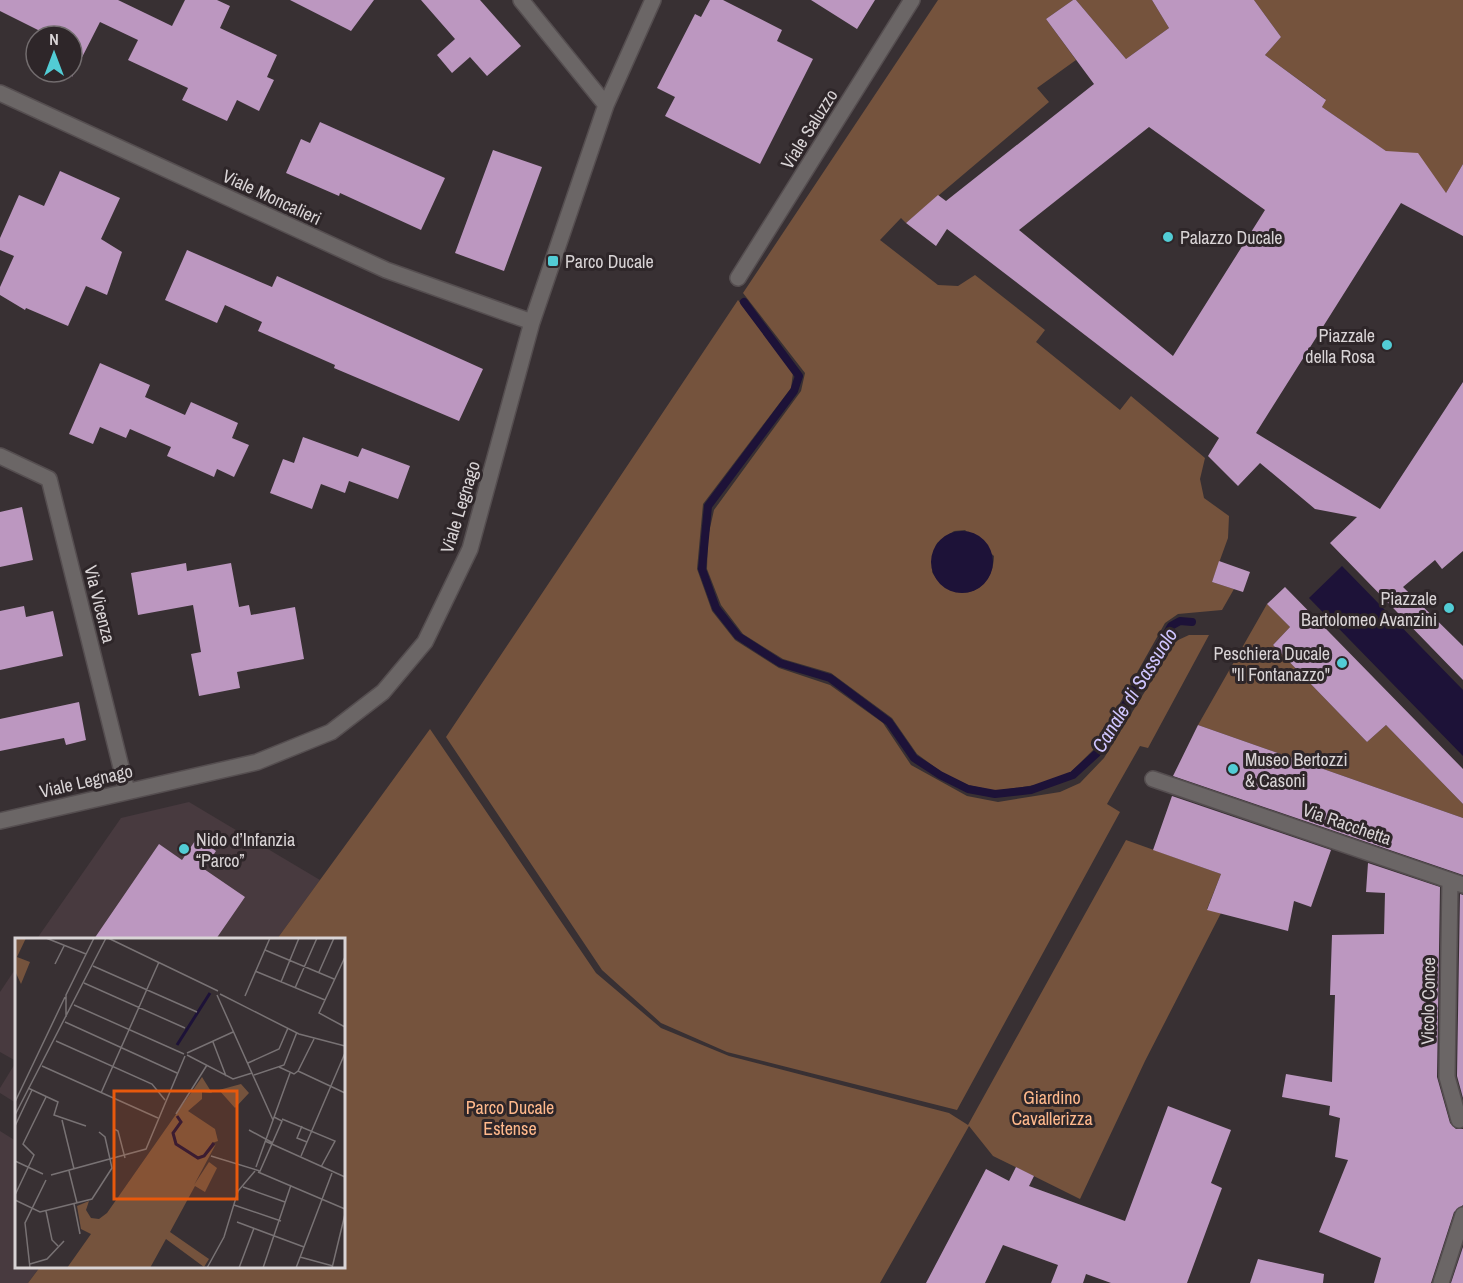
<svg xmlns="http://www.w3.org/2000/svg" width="1463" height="1283" viewBox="0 0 1463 1283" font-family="'Archivo Narrow',sans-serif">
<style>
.built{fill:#483a3f}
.green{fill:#75533d;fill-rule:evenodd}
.water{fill:#1d1238}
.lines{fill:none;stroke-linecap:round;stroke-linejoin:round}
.stream{stroke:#1d1238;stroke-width:8}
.building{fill:#bc97c0;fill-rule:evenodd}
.minor-casing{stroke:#554e50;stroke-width:18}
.minor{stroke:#6b6666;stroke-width:15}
.poi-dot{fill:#52ccd5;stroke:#2e2629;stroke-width:2}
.labels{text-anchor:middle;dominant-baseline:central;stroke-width:6;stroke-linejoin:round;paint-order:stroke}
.street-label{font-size:18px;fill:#d9d4d6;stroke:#2e2629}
.poi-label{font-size:18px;fill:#d9d4d6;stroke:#2e2629;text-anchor:start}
.park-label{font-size:18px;fill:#ffb98c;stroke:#2e2629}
.water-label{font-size:20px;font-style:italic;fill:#cfc5fe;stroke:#2e2629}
.inset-river{fill:none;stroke:#1d1238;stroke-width:3}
.inset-road{fill:none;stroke:#787274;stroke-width:1.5}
.view{fill:#e8590c;fill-opacity:0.15;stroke:#e8590c;stroke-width:3}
.inset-edge{fill:none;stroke:#d9d4d6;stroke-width:3}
</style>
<rect width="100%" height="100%" fill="#383033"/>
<path class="built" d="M189,802L320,880L277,939L36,940L121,818Z
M16,968V1061L0,1052V992Z
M16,1062V1103L0,1093V1088Z
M0,1131L16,1141V1266L40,1267L28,1283H0Z"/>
<path class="green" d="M938,0H1073L1046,19L1076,60L1037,88L1049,102L906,223L901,218L880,240L938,285L958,286L975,275L1045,330L1036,342L1120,410L1131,396L1205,458L1200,479L1204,498L1229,516L1228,538L1212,582L1234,589L1222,610L1178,614L1165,623L1094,749L1071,772L1058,779L1035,785L996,791L968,785L943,773L917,754L892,718L831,673L783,659L743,634L721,605L707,569L708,537L714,510L801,391L805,373L743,293ZM965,530L994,556C993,596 951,606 932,572L937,543L954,531Z
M1076,0H1152L1169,28L1126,59Z
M1254,0H1463V164L1438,207L1393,156L1322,107L1325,99L1265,55L1281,37Z
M738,300L793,373L791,388L703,504L697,569L712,611L735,640L779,668L830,685L883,723L911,765L967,796L998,802L1060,792L1080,783L1104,758L1176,641L1189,635H1209L1148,748L1140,746L1107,804L1120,812L957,1110L727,1052L661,1023L602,970L446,737Z
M1267,604L1290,627L1273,645L1367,742L1386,725L1463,804V818L1198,725Z
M430,729L596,973L661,1028L729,1056L949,1113L968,1125L1126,840L1221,874L1207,909L1221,913L1145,1061L1080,1199L993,1156L969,1126L880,1283H28L40,1267L344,1266V940L277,939Z"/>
<path class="water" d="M931 562a31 31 0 1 1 62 0a31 31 0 1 1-62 0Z
M1342,566L1463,690V756L1309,598Z"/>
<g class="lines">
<path class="stream" d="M744,302L799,376L794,391L708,506L702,569L716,608L738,636L780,663L830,678L889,722L914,758L940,775L968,789L995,794L1031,790L1073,775L1097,753L1171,626L1180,621L1192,622"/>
</g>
<path class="building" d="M0,0H118L172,26L185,0H217L230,6L220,28L277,55L267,77L274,80L259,111L237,100L227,121L182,100L188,88L128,60L138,40L100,22L72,77V36H50L0,11Z
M290,0H374L351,31Z
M421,0H480L521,46L487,76L470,57L452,73L437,55L455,39Z
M710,0H723L782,30L777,41L813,59L760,164L665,116L675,97L657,88L695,14L701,17Z
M811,0H875L857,29Z
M1073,0H1076L1126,59L1169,28L1152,0H1254L1281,37L1265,55L1326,100L1322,107L1386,151L1418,153L1446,193L1463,164V236L1401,203L1256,433L1380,509L1463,382V551L1442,569L1435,560L1403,587L1463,646V680L1330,543L1357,517L1315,509L1260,463L1238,486L1208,456L1219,438L947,229L936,246L906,223L938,195L946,201L1094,84L1046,19ZM1149,127L1265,210L1173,356L1019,230Z
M320,122L445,178L421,230L340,193L339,196L286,173L301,139L310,143Z
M493,150L542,167L504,271L455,253Z
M60,171L120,198L101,239L122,252L107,295L86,286L68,326L26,308L25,310L0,295V287L14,256L0,250V238L19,195L44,206Z
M187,250L272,287L277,276L483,369L459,421L334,368L335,365L258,331L262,322L225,305L217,323L165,300Z
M100,363L150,385L145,397L185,415L191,402L238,423L232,438L249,445L234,477L217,469L214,477L167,456L171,447L130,429L126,438L100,427L93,444L69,434Z
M303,437L358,457L362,448L410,466L398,499L349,481L345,493L321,484L312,509L270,493L283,459L294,463Z
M22,507L33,560L0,567V512Z
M1219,561L1250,572L1243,592L1212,582Z
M186,563L187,571L231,563L239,607L249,605L251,615L295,607L304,659L237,672L240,688L199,696L191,654L201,652L193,605L138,615L131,573Z
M1285,587L1463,769V804L1386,725L1367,742L1273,645L1290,627L1267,604Z
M24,606L26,617L53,611L63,656L0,670V611Z
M79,702L86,740L66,745L64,738L0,751V719Z
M1198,725L1463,818V875L1173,776Z
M1172,796L1331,850L1311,907L1294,901L1288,931L1207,910L1221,874L1153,850Z
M197,838L216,851L204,869L245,897L216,939H94L159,844L182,860Z
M1368,863L1440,887L1437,1077L1450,1123L1456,1129H1463V1205L1454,1212L1431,1283H1374L1381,1258L1319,1232L1348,1160L1335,1157L1340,1118L1329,1115L1330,1106L1282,1097L1286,1074L1332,1082L1335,995H1330L1332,935L1384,934L1385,893L1366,892Z
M1460,894L1463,895V1098L1457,1076Z
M1168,1106L1231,1130L1211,1183L1222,1188L1187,1283H1111L1086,1274L1083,1283H1051L1058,1265L1003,1245L985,1283H926L986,1169L1009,1181L1016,1167L1034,1176L1029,1186L1125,1221Z
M1463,1247V1283H1451Z
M1258,1259L1324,1274L1323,1283H1250Z"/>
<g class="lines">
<g class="minor-casing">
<path id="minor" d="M521,0L606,105
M0,93L386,270L532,322
M738,278L912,0
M0,456L49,479L127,791
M1153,779L1463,885
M0,821L257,762L331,732L383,692L425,642L470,549L532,322L606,105L653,0
M1450,881L1447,1077L1459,1120
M1441,1283L1463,1215"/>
</g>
<use href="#minor" class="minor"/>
</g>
<g class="poi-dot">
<circle cx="1168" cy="237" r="6"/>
<rect x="547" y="255" width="12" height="12" rx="3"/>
<circle cx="1387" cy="345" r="6"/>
<circle cx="1449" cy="608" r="6"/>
<circle cx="1342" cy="663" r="6"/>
<circle cx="1233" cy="769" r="6"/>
<circle cx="184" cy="849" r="6"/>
</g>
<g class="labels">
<g class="street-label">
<text transform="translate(809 129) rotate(-58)">Viale Saluzzo</text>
<text transform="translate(272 197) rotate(25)">Viale Moncalieri</text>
<text transform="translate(460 507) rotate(-73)">Viale Legnago</text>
<text transform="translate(100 604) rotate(76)">Via Vicenza</text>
<text transform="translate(86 781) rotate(-13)">Viale Legnago</text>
<text transform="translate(1347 824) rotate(19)">Via Racchetta</text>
<text transform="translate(1428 1001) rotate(-89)">Vicolo Conce</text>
</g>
<g class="poi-label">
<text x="1180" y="237">Palazzo Ducale</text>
<text x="565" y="261">Parco Ducale</text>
<text x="1375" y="335" text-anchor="end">Piazzale<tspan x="1375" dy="21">della Rosa</tspan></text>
<text x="1437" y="598" text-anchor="end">Piazzale<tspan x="1437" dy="21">Bartolomeo Avanzini</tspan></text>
<text x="1330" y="653" text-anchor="end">Peschiera Ducale<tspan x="1330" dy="21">"Il Fontanazzo"</tspan></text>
<text x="1245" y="759">Museo Bertozzi<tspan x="1245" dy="21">&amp; Casoni</tspan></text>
<text x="196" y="839">Nido d’Infanzia<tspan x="196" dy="21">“Parco”</tspan></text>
</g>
<g class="park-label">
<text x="1052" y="1097">Giardino<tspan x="1052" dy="21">Cavallerizza</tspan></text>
<text x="510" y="1107">Parco Ducale<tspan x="510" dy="21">Estense</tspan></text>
</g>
<g class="water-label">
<text transform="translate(1134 690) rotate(-58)">Canale di Sassuolo</text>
</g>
</g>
<g transform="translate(15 938)">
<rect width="330" height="330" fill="#383033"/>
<path d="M0,0H11L2,19L15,24L6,46L0,33ZM187,139L197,155L187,154V161L173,173L200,191L203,203L197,205L189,218L181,219H190L201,206L179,247L194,224L202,230L190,254L180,248L155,294L194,321L189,329L151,301L135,330H52L76,296L66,291L62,268L74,263L71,272L76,280L84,281L92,275ZM226,146L234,155L220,170L204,152Z" fill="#75533d"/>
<path class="inset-river" d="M162,107L195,55M162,178L166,184L158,195L161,206L183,220L189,218L199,205"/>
<path class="inset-road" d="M31,0L71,16M93,0L203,53M250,12L319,41M330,19L304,75L330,89M40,26L49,8M78,28L182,74M240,33L310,62M304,34L319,0M266,44L284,0M69,45L170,90M280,50L302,0M205,56L284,96L330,108M202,57L258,182M230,58L255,0M59,67L169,116M51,79V57L79,0M50,84L162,135M41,103L137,146L150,162M198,104L211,138M172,115L218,94M172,117L218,141L237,135M233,125L264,111L273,90M27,128L143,180M264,129L279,136L283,133L299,101M283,133L330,155M239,137L269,127L282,94M13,150L43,164L39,177L71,188M86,155L144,24M0,164L50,59M161,176L192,127M0,177L91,0M267,181L320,203L306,229M47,182L59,231M0,188L17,152M287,188L282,200L292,204M99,191L103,193L110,220M234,192L258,205M250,203L330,239M196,218L245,233L267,183L259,179M286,218L330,115M0,223L28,236M241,229L275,135M54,233L62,265M243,234L330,271M36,237L131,211L170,118M228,249L270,264M0,257L19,217L8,206L31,159M0,262L25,274L77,261L97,230L90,199L84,194M59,266L65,296M219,267L266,283M31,273L37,302L43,308M222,284L289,309M285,319L318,328M15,326L32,321L49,303M15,330L10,285L31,242M192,330L209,299L223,253L240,233M224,330L239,290M248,330L276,247M281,330L317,235M317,330L330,276"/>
<path class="view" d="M99,153H222V261H99Z"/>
<rect width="330" height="330" class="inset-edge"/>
</g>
<g transform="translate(54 54)"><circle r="28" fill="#2e2629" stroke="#726c6e" stroke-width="1.5"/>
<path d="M0-4.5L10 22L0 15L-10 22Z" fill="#52ccd5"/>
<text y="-9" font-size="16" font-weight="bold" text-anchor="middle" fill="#d9d4d6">N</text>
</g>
</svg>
